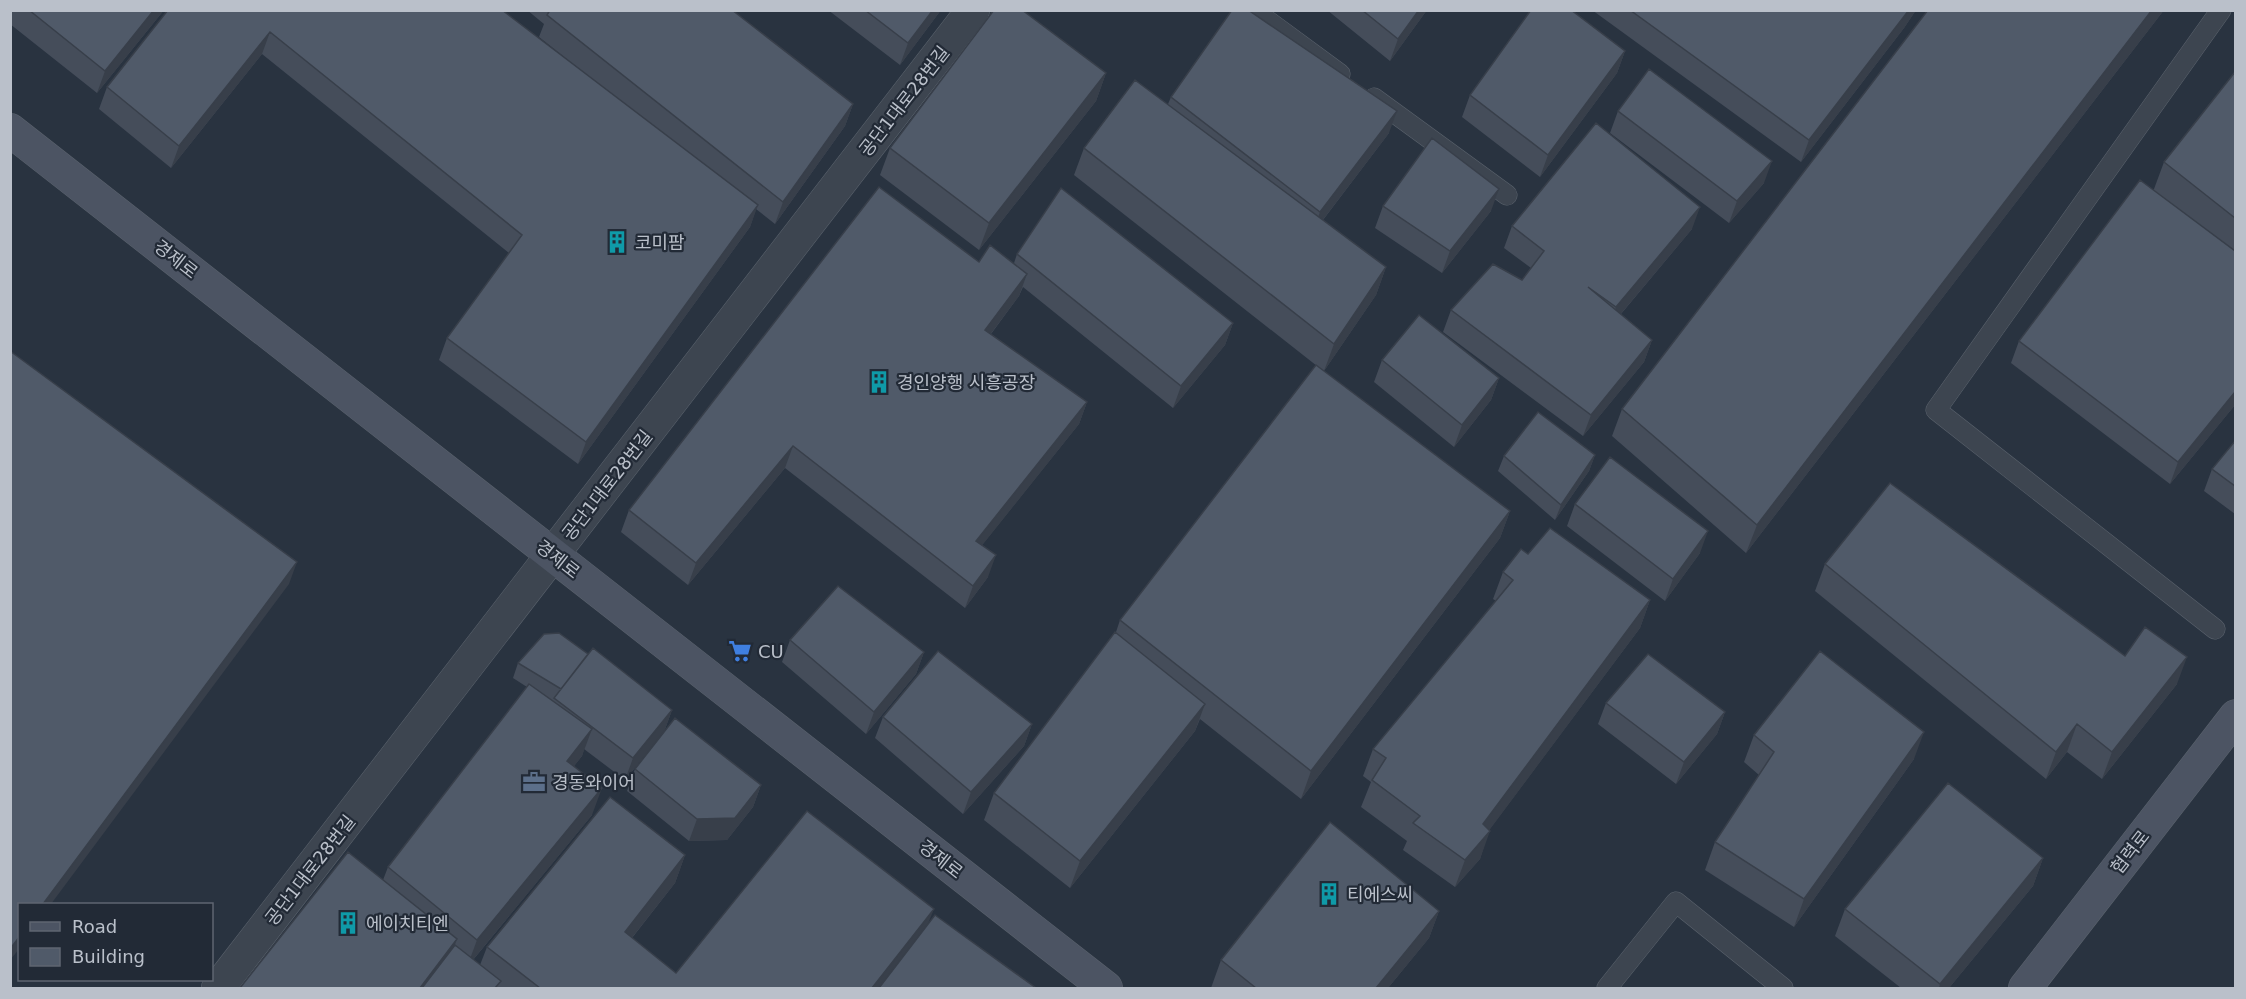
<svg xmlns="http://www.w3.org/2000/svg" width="2246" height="999" viewBox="0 0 2246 999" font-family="'DejaVu Sans','Noto Sans KR',sans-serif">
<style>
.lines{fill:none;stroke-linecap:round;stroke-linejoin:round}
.lane-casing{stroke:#5b636d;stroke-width:21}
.street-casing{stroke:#5b636d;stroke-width:34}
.secondary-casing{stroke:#5b636d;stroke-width:34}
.lane{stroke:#3d4550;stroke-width:20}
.street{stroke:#3d4550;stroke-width:33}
.secondary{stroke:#4c5463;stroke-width:33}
.wall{fill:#454d5a}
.shaded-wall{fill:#383f4a}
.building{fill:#505a69;stroke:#383f4a;stroke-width:1.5}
.labels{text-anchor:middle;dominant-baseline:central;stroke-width:4.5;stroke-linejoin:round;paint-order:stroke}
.street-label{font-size:18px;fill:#bac0ca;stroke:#222a36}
.poi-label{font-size:18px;fill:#bac0ca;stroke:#222a36;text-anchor:start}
</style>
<rect width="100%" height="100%" fill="#293340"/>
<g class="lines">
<g class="lane-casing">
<path id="lane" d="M1253,10L1340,74
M1374,98L1507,195
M2215,629L1936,410L2221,10
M1607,988L1676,902L1783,988"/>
</g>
<g class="street-casing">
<path id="street" d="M218,988L973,10"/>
</g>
<g class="secondary-casing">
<path id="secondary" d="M10,130L1106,988
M2025,988L2236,716"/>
</g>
<use href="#lane" class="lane"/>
<use href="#street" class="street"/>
<use href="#secondary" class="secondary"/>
</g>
<path class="wall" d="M10,10H164L97,93L10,24Z
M168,10L587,75L539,37L544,24L527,10H732L853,104L845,126L775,224L756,209L750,227L578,464L439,360L447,338L509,253L262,54L171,168L99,109L107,87Z
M828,10H941L900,65Z
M1327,10H1427L1390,61Z
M1592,10H1916L1904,28L1801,162Z
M2164,10L1746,553L1612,436L1622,409Z
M1625,51L1617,73L1540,177L1462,117L1470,95Z
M2235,72V405L2170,484L2011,363L2019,341L2154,189L2164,162Z
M1106,73L1096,101L979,250L880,175L890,148Z
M1171,97L1389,133L1323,220L1386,267L1376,295L1324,371L1510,511L1500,538L1301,799L1200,719L1195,731L1070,888L984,820L994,793L1116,632L1120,620L1317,366L1074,175L1084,148L1168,104Z
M1618,111L1764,183L1729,223L1610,133Z
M1383,206L1491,211L1442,273L1375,228Z
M1512,226L1692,229L1621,314L1652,340L1644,362L1583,436L1443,332L1451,310L1522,280L1531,268L1504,248Z
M1017,254L1233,323L1225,345L1173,408L1023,287L1019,296L991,334L1087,402L1079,424L982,545L988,577L965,608L785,468L688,585L621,532L629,510L979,262L1014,263Z
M1382,360L1499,378L1491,400L1454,447L1374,382Z
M2235,441V514L2204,491L2212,469Z
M1595,455L1589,471L1555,520L1498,471L1504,456Z
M1575,504L1700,553L1665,601L1567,526Z
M1528,554L1650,600L1640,628L1489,830L1480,859L1455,887L1403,850L1407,841L1361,807L1371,782L1363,776L1373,749L1496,601L1493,599L1503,572Z
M1825,564L2125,656L2177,684L2102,779L2067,752L2046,779L1815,591Z
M790,640L924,652L916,674L866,734L782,662Z
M518,663L672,710L664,732L625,780L584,749L582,756L574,766L592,815L473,960L480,965L487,947L685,855L675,883L632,938L676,973L927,925L1036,988H240L383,880L388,867L527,687L513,678Z
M1606,703L1725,712L1717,734L1676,784L1598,724Z
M883,717L1032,724L1024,746L963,814L875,738Z
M1754,735L1914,759L1794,927L1705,870L1715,842L1759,775L1744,762Z
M635,769L761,785L753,807L727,840L689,841L627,791Z
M2043,858L2033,886L1949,988H1901L1835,936L1845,909Z
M1439,911L1429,938L1388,988H1211L1221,960Z"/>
<path class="shaded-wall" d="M154,10H164L97,93L105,71Z
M933,10H941L900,65L908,43Z
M1419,10H1427L1390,61L1398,39Z
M1909,10H1916L1904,28L1801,162L1809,140Z
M2152,10H2164L1746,553L1757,525Z
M270,32L262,54L171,168L179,146Z
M1625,51L1617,73L1540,177L1548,155Z
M1106,73L1096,101L979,250L989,223Z
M853,104L845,126L775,224L783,202Z
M1397,111L1389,133L1312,234L1320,212Z
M1772,161L1764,183L1729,223L1737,201Z
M1499,189L1491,211L1442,273L1450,251Z
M758,205L750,227L578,464L586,442Z
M1700,207L1692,229L1608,329L1616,307Z
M1386,267L1376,295L1324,371L1334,344Z
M1027,274L1019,296L977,352L985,330Z
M1233,323L1225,345L1173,408L1181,386Z
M1652,340L1644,362L1583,436L1591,415Z
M1499,378L1491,400L1454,447L1462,425Z
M2235,392V405L2170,484L2178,462Z
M1087,402L1079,424L968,563L976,541Z
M793,446L785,468L688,585L696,563Z
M1595,455L1589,471L1555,520L1561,505Z
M1510,511L1500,538L1301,799L1311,771Z
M1708,531L1700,553L1665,601L1673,579Z
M996,555L988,577L965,608L973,586Z
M297,562L289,584L51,904H43Z
M1650,600L1640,628L1479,844L1490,831L1480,859L1455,887L1465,860L1483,824Z
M924,652L916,674L866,734L874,712Z
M2187,657L2177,684L2102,779L2112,752Z
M1205,704L1195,731L1070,888L1080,861Z
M672,710L664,732L625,780L633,758Z
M1725,712L1717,734L1676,784L1684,762Z
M1032,724L1024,746L963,814L971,792Z
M2077,724L2067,752L2046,779L2056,752Z
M592,729L582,756L557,788L567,761Z
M1924,732L1914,759L1794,927L1804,899Z
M761,785L753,807L727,840L689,841L697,819Z
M602,788L592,815L467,967L477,940Z
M685,855L675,883L615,959L625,932Z
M2043,858L2033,886L1949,988H1939L1940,984Z
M934,909L923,936L883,988H872Z
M1439,911L1429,938L1388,988H1376Z
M20,936V948L10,960V949Z
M457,939L447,967L430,988H420Z"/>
<path class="building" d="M29,10H154L105,71Z
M168,10H502L758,205L586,442L447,338L522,235L270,32L179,146L107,87Z
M550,10H732L853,104L783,202L547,15Z
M865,10H933L908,43Z
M994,10H1022L1106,73L989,223L890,148Z
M1232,10H1248L1397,111L1320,212L1171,97Z
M1362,10H1419L1398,39Z
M1531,10H1571L1625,51L1548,155L1470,95Z
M1630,10H1909L1809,140Z
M1928,10H2152L1757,525L1622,409Z
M1649,69L1772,161L1737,201L1618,111Z
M2235,72V218L2164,162Z
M1135,80L1386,267L1334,344L1084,148Z
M1596,123L1700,207L1616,307L1588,287L1652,340L1591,415L1451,310L1493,264L1522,280L1544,251L1512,226Z
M1432,138L1499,189L1450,251L1383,206Z
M2140,180L2235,251V392L2178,462L2019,341Z
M879,187L979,262L990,245L1027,274L985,330L1087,402L976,541L996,555L973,586L793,446L696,563L629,510Z
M1061,188L1233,323L1181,386L1017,254Z
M1419,315L1499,378L1462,425L1382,360Z
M10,351L297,562L43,904H20V936L10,949Z
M1316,365L1510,511L1311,771L1120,620Z
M1538,412L1595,455L1561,505L1504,456Z
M2235,441V486L2212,469Z
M1610,457L1708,531L1673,579L1575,504Z
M1890,483L2125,656L2145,627L2187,657L2112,752L2077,724L2056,752L1825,564Z
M1550,528L1650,600L1483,824L1490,831L1465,860L1413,823L1420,816L1372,780L1386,758L1373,749L1513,580L1503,572L1521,549L1528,554Z
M838,586L924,652L874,712L790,640Z
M1115,632L1205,704L1080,861L994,793Z
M559,633L588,654L561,689L518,663L544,634Z
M593,648L672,710L633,758L554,698Z
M938,651L1032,724L971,792L883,717Z
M1820,651L1924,732L1804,899L1715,842L1774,752L1754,735Z
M1648,654L1725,712L1684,762L1606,703Z
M529,684L592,729L567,761L602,788L477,940L388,867Z
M675,718L761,785L735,818L697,819L635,769Z
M1948,783L2043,858L1940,984L1845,909Z
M610,797L685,855L625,932L676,973L807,811L934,909L872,988H540L487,947Z
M1330,822L1439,911L1376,988H1256L1221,960Z
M348,852L457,939L420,988H240Z
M935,915L1036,988H879Z
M455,945L501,981L495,988H422Z"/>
<defs>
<g id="building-bare" transform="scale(1.8)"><path d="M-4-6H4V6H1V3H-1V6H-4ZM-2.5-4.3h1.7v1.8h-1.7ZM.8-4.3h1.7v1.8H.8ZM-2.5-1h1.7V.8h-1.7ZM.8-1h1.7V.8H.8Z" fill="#0f9aa8" stroke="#222a36" stroke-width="2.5" paint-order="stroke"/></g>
<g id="supermarket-bare" transform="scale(1.8)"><path d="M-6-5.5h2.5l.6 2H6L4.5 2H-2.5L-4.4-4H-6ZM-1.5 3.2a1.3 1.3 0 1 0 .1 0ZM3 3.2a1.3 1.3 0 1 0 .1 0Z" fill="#3f7fe0" stroke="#222a36" stroke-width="2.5" paint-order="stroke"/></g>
<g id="office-bare" transform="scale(1.8)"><path d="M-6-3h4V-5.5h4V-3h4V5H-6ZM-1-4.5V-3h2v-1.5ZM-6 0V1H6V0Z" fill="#5c6f8a" stroke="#222a36" stroke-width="2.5" paint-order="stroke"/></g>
</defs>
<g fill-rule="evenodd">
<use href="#building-bare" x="617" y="242"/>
<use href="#building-bare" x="879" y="382"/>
<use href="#supermarket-bare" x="740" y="651"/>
<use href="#office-bare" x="534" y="782"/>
<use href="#building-bare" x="1329" y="894"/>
<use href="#building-bare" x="348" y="923"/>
</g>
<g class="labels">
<g class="street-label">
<text transform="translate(904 101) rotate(-52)">공단1대로28번길</text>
<text transform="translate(176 259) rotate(38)">경제로</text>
<text transform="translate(607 485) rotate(-52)">공단1대로28번길</text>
<text transform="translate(558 559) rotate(38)">경제로</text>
<text transform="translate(2130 852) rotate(-52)">협력로</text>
<text transform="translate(941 859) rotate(38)">경제로</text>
<text transform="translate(310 870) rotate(-52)">공단1대로28번길</text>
</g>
<g class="poi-label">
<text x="635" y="242">코미팜</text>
<text x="897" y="382">경인양행 시흥공장</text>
<text x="758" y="651">CU</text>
<text x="552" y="782">경동와이어</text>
<text x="1347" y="894">티에스씨</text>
<text x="366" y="923">에이치티엔</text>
</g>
</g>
<rect width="2246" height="999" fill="none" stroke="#bac0ca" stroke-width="24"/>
<rect x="18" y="903" width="195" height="78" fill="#222a36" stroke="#5f6671" stroke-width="1.5"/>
<rect x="30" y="922" width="30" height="9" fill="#4c5463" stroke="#5f6671" stroke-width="1.5"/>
<text x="72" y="933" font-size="18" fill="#bac0ca">Road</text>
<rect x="30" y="948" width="30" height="18" fill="#505a69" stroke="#5f6671" stroke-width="1.5"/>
<text x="72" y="963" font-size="18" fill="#bac0ca">Building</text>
</svg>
